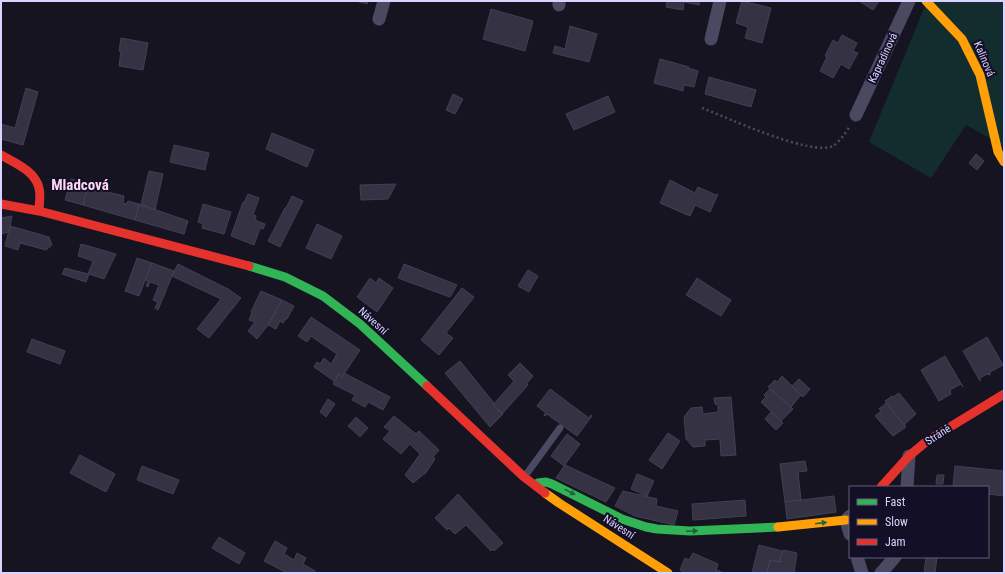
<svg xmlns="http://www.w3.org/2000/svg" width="1005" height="574" viewBox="0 0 1005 574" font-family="'Roboto Condensed',sans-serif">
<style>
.green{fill:#132c2d}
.building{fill:#343243;stroke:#433f54}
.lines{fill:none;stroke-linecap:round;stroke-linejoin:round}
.path{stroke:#44505f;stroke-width:2.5;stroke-dasharray:2 3;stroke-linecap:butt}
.lane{stroke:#4a4962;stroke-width:7}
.street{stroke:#4a4962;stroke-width:13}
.fast{stroke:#30b455;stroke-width:9}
.slow{stroke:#ff9f0a;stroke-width:9}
.jam{stroke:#e5322d;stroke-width:9}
.oneway{fill:#22623e}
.labels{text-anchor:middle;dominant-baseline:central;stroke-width:4;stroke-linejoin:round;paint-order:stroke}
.street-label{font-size:11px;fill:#d9d4ff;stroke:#130f26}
.district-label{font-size:15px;font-weight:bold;fill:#ffd6f0;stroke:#130f26}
</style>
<rect width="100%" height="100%" fill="#161421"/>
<path class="green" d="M927,1H1004V146L966,125L931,178L869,142Z"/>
<path class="building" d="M356,1H368L367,4Z
M667,1H700L699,5L684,2L683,10L666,7Z
M742,1L771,8L762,43L745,38L748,27L736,23Z
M859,1H879L873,10Z
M491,9L533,21L525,51L483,39Z
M570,26L597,34L589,62L553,53L555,46L565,49Z
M842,35L857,43L853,51L858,53L849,69L841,64L833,78L820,71L827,57L825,56L833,40L838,43Z
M121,38L148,43L143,70L119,66L121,51H119Z
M660,59L689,67L688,68L698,71L694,87L684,85L683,91L654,83Z
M709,77L756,90L751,107L705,94Z
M26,88L38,92L23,145L1,139V124L15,128Z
M453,94L463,99L455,114L446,110Z
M608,96L615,112L574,130L566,114Z
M272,133L314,150L307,167L266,149Z
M174,145L209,153L205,170L170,162Z
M976,154L984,161L977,170L969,163Z
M149,171L163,174L155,210L141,205Z
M71,179L88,184L83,205L65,200Z
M670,180L695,193L698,187L716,195L718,194L710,212L695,205L690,216L660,203Z
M396,184L388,199L361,200L360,185Z
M88,187L124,196L123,203L127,204L128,201L139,204L135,220L83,205Z
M248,194L259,198L253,215L256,216L255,220L265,224L263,229L260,228L254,245L231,236L243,202L244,203Z
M292,196L303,201L280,247L268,241L285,208H286Z
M139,204L188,221L184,234L135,220Z
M203,204L231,212L224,234L202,228L203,224L198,222Z
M12,216L9,232L1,234V218Z
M317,224L342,236L331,259L306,248Z
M10,226L49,237L52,245L46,250L20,243L18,250L5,246Z
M81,244L116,254L104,279L89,274L86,282L62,274L65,268L88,274L93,261L78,256Z
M137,258L152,263L139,296L125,291Z
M152,263L174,271L158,310L155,308L158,302L153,300L159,285L150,282L148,287L146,286L148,281L145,280Z
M178,264L228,289L241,298L209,338L197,329L221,299L172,276Z
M404,264L457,285L450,297L398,278Z
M528,270L538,276L529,292L518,286Z
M370,278L376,283L379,278L393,288L377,312L357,297Z
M697,278L731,300L721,316L686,295Z
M462,288L474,297L446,333L453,338L439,355L421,340Z
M261,291L282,300L268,325L257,339L248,331L255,322L249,320L252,313L251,312Z
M282,300L294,306L287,319H286L283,323L280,321L276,329L268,325Z
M311,317L360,350L342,377L339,374L334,381L314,367L317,362L320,364L324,358L331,364L337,354L311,336L307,342L298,336Z
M987,337L1003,365L990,372V375L987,374L980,378V381L963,351Z
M32,339L65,351L60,364L27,352Z
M945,356L963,387L961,384L950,390L951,394L939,401L921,370Z
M460,361L494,403L493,405L503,414L490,427L445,373Z
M520,363L533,376L527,383L528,385L502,414L493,405L514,381L508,375Z
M344,373L390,397L383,410L368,402L365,407L352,400L355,395L333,384L339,374L342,377Z
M782,376L801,395L791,407L768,387L775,380L777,382Z
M799,379L810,389L803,397L792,386Z
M550,389L589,418L591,415L592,416L577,436L547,414L545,416L544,415L546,413L537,406Z
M770,389L793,409L781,421L761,402L766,397L764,395Z
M899,393L916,414L904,425L885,401L892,396L893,397Z
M731,397L736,455L721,456L720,439L705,440V446L693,447L686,439L684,417L691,408L702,407L703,414L718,412V405L715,404L714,398Z
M328,399L335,404L326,417L320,412Z
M886,403L906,427L893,436L875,416L881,411L879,409Z
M771,412L783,423L776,430L765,419Z
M394,416L416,434L419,431L439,450L433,457L435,459L425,474H424L413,483L405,475L420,454L410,444L401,454L383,439L390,431L384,427Z
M356,417L368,428L360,437L348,426Z
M668,433L680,441L662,469L649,460Z
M567,434L580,444L564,466L551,456Z
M80,455L115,474L106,492L70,473Z
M805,461L807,471L798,472L801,500L785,502L780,464Z
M565,465L615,488L606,502L556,478Z
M142,466L179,480L173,494L137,480Z
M955,466L1004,471V496L988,494V487H953Z
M637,474L654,481L647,496L631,489Z
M937,475H944L943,484H936Z
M623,491L657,499L656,506L678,511L674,525L635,516L615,506Z
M458,494L503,543L494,551L492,549L491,551L466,525L455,534L449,528L447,530L435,518Z
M834,496L836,512L787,519L785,502Z
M745,500L746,516L693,520L692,504Z
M219,537L245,553L239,564L212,548Z
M275,541L287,548L284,554L294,560L297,553L306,558L303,564L315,571L314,573H287L264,561Z
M759,545L782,551L780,562L770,560L767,573H752Z
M783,550L797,553L794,573H767L770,560L780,562Z
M693,553L718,564L715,573H686L680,570L685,558L689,560Z
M926,557H937L935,573H924Z
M716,570L724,573H715Z"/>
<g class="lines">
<path class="path" d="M702,108C726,117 812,157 833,146C838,143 847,132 849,127"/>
<path class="lane" d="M525,476L560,428"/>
<path class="street" d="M559,5V1
M379,19L384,1
M711,39L720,1
M856,115L909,1
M907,487L909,456
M850,516L846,520L850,534
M857,557L862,573
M881,573L895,557"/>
<path class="fast" d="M249,266L285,277L323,296L360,324L427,386
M538,483L546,482L552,484L622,519L646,527L657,529L690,531L778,527"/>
<path class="slow" d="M926,1L962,39L980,75L998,152L1004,162
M545,493L559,503L668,573
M778,527L846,520"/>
<path class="jam" d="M1,155C15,163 35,171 39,188C41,195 39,204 39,211
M1,204L39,211L249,266
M427,386L524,477L545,493
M881,487L909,456L927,441L1004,394"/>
</g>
<defs><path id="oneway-solid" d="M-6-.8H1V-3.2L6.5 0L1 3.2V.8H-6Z"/></defs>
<g class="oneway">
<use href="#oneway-solid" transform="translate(570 492) rotate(27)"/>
<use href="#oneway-solid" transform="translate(821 523) rotate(-7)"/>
<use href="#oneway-solid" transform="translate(692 531) rotate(-2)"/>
</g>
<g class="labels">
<g class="street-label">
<text transform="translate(883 58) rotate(-65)">Kapradinová</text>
<text transform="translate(984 59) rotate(67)">Kalinová</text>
<text transform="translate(373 321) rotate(42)">Návesní</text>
<text transform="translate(938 435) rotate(-33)">Stráně</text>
<text transform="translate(619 527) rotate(33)">Návesní</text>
</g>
<g class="district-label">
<text x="80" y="185">Mladcová</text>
</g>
</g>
<rect width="1005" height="574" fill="none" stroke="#d9d4ff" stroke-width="4"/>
<rect x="849" y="486" width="140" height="72" fill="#130f26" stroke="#625e7d"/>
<rect x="857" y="499" width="20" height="6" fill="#30b455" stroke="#625e7d"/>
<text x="885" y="506" font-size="12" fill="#d9d4ff">Fast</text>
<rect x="857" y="519" width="20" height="6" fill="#ff9f0a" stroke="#625e7d"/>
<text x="885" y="526" font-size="12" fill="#d9d4ff">Slow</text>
<rect x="857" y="539" width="20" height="6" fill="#e5322d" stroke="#625e7d"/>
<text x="885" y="546" font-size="12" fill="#d9d4ff">Jam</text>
</svg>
